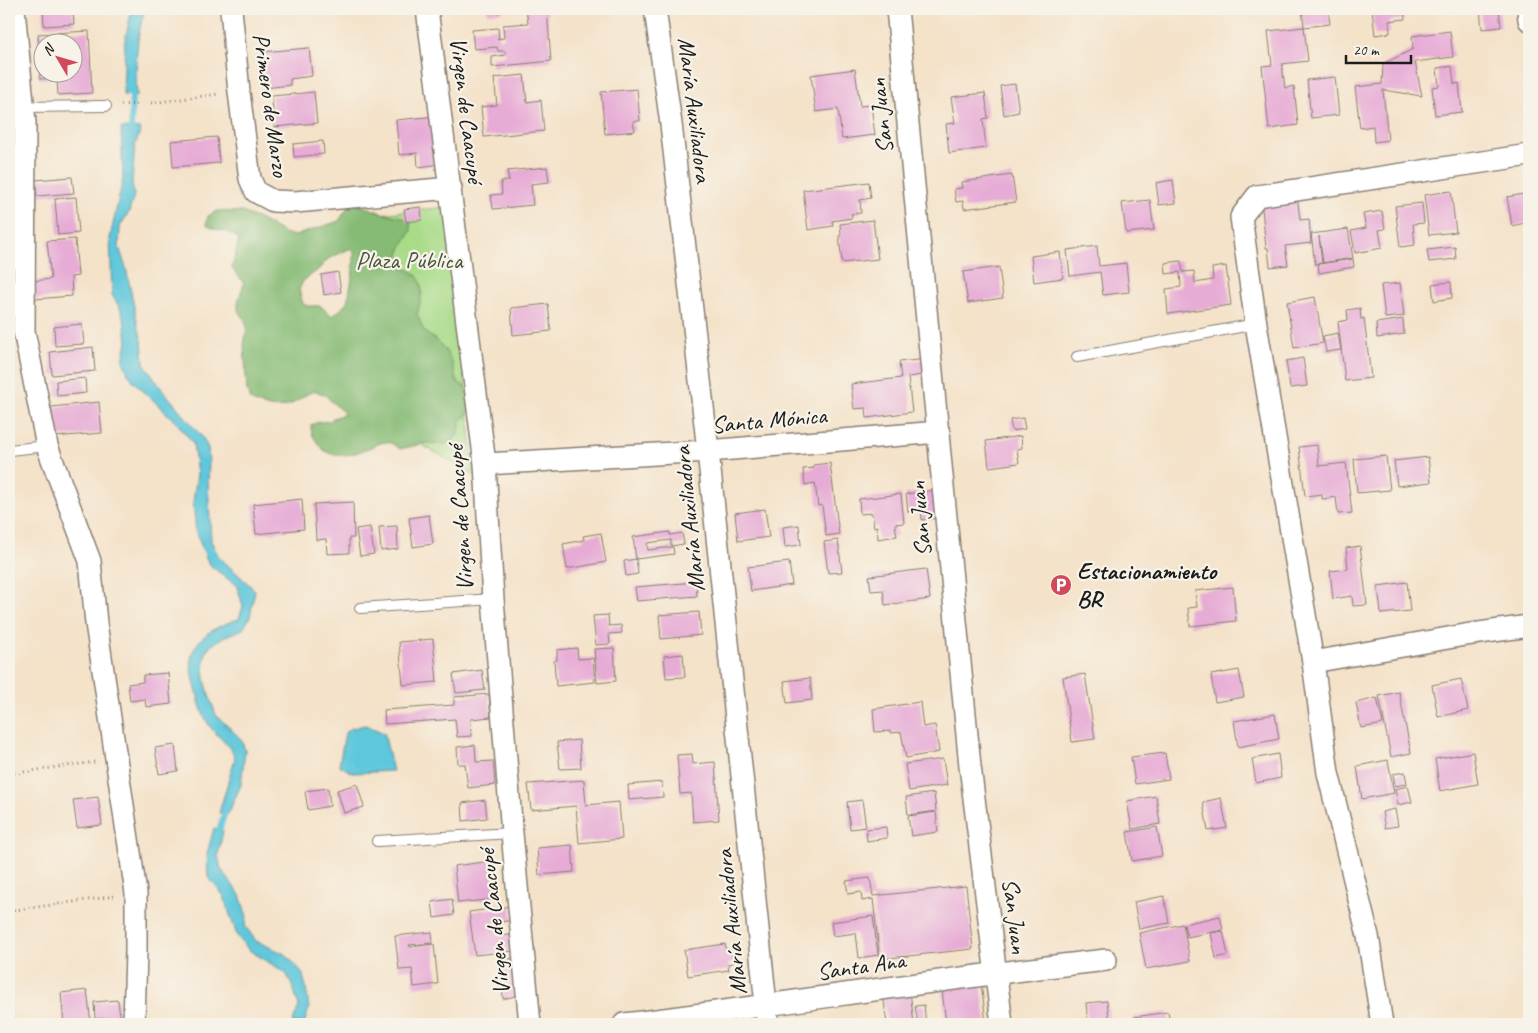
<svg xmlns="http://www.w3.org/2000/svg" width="1538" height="1033" viewBox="0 0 1538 1033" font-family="Caveat,sans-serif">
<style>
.green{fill:#a9db89;stroke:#627c52}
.forest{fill:#86bb75;stroke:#516c48;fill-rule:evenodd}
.water{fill:#5fc7db;stroke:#3e727c}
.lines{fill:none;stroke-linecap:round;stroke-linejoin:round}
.stream{stroke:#5fc7db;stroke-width:6}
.building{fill:#e7acd6;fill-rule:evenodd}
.service-casing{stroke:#887f72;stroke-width:12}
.minor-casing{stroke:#887f72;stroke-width:24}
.path{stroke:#887f72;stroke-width:3;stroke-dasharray:1 4;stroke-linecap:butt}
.service{stroke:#fff;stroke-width:10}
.minor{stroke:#fff;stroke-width:21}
.labels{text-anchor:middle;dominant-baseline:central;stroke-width:4.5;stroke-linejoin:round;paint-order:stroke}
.street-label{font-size:24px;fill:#1c1c1c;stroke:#f7f3e8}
.park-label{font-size:24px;fill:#46553d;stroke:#f7f3e8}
.poi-label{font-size:24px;font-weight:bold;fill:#1c1c1c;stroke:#f7f3e8;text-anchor:start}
</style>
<rect width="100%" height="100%" fill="#f7f3e8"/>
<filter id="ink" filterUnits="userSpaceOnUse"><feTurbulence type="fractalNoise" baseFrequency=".02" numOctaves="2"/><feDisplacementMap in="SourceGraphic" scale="10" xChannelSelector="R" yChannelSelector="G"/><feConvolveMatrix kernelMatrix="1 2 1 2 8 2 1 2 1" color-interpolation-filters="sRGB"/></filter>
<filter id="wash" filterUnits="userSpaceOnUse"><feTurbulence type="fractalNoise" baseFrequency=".0096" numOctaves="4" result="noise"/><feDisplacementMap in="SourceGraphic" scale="20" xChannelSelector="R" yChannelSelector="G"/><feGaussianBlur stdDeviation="1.12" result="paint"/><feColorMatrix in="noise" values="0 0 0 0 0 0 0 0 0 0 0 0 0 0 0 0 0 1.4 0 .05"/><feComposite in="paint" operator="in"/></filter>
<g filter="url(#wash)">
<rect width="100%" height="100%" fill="#f4e2c9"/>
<path class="green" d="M449,207L474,475L383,422L359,216Z"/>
<path class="forest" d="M358,204L384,214L402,217L410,222L411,231L402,246L396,264C402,268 408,269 414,273C427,283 420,301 417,315C421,320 421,328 425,332C428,335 432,337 435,339C448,350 454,364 456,380L467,389L476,404L461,421L458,434L453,441L444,444L426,443L400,449C396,446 391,442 386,442C381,442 375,445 371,447C355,454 333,462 320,446C314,438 311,435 311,425L319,422L330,421L333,418L345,414L325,395L316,391C307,393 303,397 295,402C281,412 264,407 250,400L247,391L244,345L247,327L244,318L238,310V302L244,283L232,268L239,240C229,229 218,232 206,225L208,216L217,211L242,212L259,219L284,233L294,236L339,221L349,205ZM351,248L354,252C355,260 350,297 346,303C342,309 337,313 331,316L321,306H307L303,304L299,290L303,281L318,270L328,259Z"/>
<path class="water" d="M132,9H145C136,36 135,67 137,96L123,95L125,40Z
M121,128L141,129L135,145L132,183L134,195L129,212L120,226L119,247L126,268L138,326L142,340L144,363L161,388L203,438L208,448L209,463L208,482L211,541L219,557L255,590L250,617L243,629L223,637L207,649L204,661L205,680L211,701L216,715L241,739L245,750L241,785L228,814L219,813L235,758C231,745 217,737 209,725C202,715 199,701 196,689C194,680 190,668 191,659C195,636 219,625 239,619L243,606L237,586L211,566L206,558L196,532L193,502L197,474L193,443L176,422L134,382L128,373L123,361L127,341L124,319L120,308L112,295L110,238L123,179Z
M365,725L384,733L393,771L353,773L339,765L345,733L349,729Z
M214,828L223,831L218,855L221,869L240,895L247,917L245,926L256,941L285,954L302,972L306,987L309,1008L304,1024H292L299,1006L293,987L286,973L249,950L237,936L224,896L208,877L207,854Z"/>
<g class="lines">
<path class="stream" d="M131,137L132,87
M217,837L227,806"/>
</g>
<g id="blocks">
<path class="building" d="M43,9H73L74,24L44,26Z
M159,9H198V10L160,14Z
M487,9H502V12L488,13Z
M526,9H547L551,61L492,67V57L506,55L505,51H498L497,47L474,49L472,30L498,28L499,38L497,39L504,38L503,25L528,23Z
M1302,9H1328L1330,24L1304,27Z
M1372,9H1404L1405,19L1389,21L1390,33L1375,35Z
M1415,9H1442V10L1415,13Z
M1480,9H1499L1501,27L1482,29Z
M1304,27L1308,61L1282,64L1285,88L1294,86L1298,125L1269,129L1262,66L1272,65L1268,31Z
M89,31L92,93L58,95L57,78L40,79L38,34ZM42,42H72V72H42Z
M1450,31L1453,57L1415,62L1422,96L1383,90L1388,140L1374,142L1373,126L1360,128L1355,87L1382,84L1383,64L1413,49L1412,36Z
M309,48L312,76L290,79V85L265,88L262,52Z
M1452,66L1454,84L1459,83L1462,112L1435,115L1432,87L1439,86L1437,68Z
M855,69L860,106L871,105L875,135L842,139L838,109L816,112L811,75Z
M524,75L527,102L541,100L544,131L484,137L481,107L497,105L494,78Z
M1335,77L1339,115L1311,118L1307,80Z
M1015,84L1019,112L1004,115L1000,86Z
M637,89L640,121H633L635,131L605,134L601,92Z
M314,92L317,123L274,127L272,96Z
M985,93L988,118L983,119L986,148L949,153L946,124L955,123L951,97Z
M437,116L442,164L418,167L417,153L399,155L396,120Z
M217,137L219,163L173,167L171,141Z
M323,141L324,154L294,157L293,144Z
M547,167L549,182L531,184L533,205L493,209L491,195L502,194L501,181H509L507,171Z
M1012,175L1016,202L964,209L963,201L956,202L954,189L962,188L961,182Z
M72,177L74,193L37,196L35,180Z
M1173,180L1176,203L1159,205L1156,183Z
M869,182L871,198L860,200L861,213L851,214L852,218L832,221L833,226L808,230L803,190Z
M1451,191L1456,232L1429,235L1424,195Z
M1529,193V222L1512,226L1507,197Z
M1297,195L1300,220L1309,219L1311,243L1285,246L1288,265L1270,267L1268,248H1266L1261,199Z
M76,197L79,233L58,235L55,199Z
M1150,200L1154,230L1126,233L1122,203Z
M1422,203L1424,223L1413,224L1415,245L1400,247L1395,206Z
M421,207L422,220L406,222L404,209Z
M1382,211L1385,229L1379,230L1382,248L1355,253L1351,231L1366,228L1363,214Z
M873,220L878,259L842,263L839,236L841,235L840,224Z
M1348,229L1353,258L1323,263L1319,236L1322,263L1315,264L1311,234Z
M75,239L78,276L71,277L72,296L35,299L33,281L51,279L47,241Z
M1097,246L1099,266L1126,263L1129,292L1103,295L1100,272L1070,276L1067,250Z
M1455,247L1456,259L1429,262L1427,250Z
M1060,252L1063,278L1034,282L1031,256Z
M1353,259L1354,267L1319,273L1318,264Z
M1181,261L1183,272L1194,271L1195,283L1213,280L1212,268L1226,266L1231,305L1168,314L1166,289L1181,287L1180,272L1166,274L1165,263Z
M999,267L1003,298L968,303L963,272Z
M338,272L341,292L324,295L321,275Z
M1451,282L1452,298L1434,301L1432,284Z
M1400,283L1404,316L1385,318L1381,285Z
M1315,297L1323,343L1294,348L1287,302Z
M548,304L551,331L513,335L511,308Z
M1360,308L1361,319L1364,318L1371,378L1345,381L1338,322L1348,320L1347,310Z
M1403,319L1404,334L1377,338L1376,323Z
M82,324L84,344L55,346L54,327Z
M1338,333L1341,350L1326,352L1323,336Z
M93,347L95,371L52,375L50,352Z
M1303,358L1307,386L1290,388L1286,361Z
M927,359L929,374L908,377L912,412L867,418L866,408L854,409L851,384L901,378L899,362Z
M85,378L86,393L57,396L56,381Z
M99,402L102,433L54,437L51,407Z
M1023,418L1025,429L1012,431L1010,420Z
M1021,436L1022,448L1017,449L1019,463L989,467L986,441Z
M1317,445L1319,466L1346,463L1352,513L1338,514L1336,497L1322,499V494L1305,496L1299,447Z
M1386,456L1390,490L1357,493L1354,459Z
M1428,457L1431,482L1397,486L1394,461Z
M830,463L839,534L826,536L822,505L818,506L815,483L805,485L803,469L814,468L813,465Z
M9,486H10L14,532L9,533Z
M935,490L939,518L922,520L921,510L908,512L906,494Z
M901,494L904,523L895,524L897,536L878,539L877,526L874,527L872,513L860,514L859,499Z
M302,499L304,529L256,534L253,504Z
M353,502L354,538H349V553L327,554L326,539L316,540L314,504Z
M765,509L769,537L738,541L735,513Z
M429,515L433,544L413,547L409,518Z
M799,525L801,545L785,547L783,527Z
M397,526L398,549L381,551L379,527Z
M370,527L374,554L360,556L356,529Z
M670,532V535L682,533L684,544L671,546V540L647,543L648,550L673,547L674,554L636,559L638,574L626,576L624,561L636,559L633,537Z
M601,533L606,562L567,569L563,544L584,540L583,536Z
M838,540L842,572L828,573L824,542Z
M1360,546L1367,605L1353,606L1352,596L1333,599L1330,571L1348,569L1346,548Z
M789,562L792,585L751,591L748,567Z
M926,569L930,599L885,605L883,590L871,591L869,576Z
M696,582L697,596L637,601L635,587Z
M1407,582L1410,611L1381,614L1378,586Z
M1233,587L1236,621L1190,626L1188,608L1197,607L1195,591Z
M699,612L701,635L661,639L659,615Z
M608,615L609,626L621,625L622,633L609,634L610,644L596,645L593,616Z
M433,639L437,682L403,685L399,642Z
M577,648L578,659L593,658L595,682L556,686L554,661L557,660V650Z
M614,648L616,681L597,683L594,649Z
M683,654L685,677L666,678L664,656Z
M482,670L485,690L456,693L453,674Z
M1239,670L1244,697L1215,702L1211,675Z
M168,673L171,704L146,707L145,699L130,701L128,684L143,682V675Z
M1085,674L1095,739L1072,742L1063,677Z
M810,678L812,700L787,703L784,681Z
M1461,679L1468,710L1438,717L1432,685Z
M1399,692L1411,753L1391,757L1379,696Z
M489,694L491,717L471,719L472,736L457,737L455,719L385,724L384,710L454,705V697Z
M1377,698L1383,724L1361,728L1356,703Z
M920,702L923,727L935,725L939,752L906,758L901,732L891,733V731L875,732L873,709Z
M1275,714L1279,739L1238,747L1234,721Z
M579,740L581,768L560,769L557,742Z
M175,745L178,771L159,774L155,748Z
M475,745L476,762L493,761L495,785L468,788L465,764H458L457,747Z
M1473,752L1478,784L1440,791L1435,759Z
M1165,753L1169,779L1135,784L1131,757Z
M692,754L693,764L715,762L719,820L693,822L691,793L680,794L677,755Z
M1278,754L1281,778L1256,783L1252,759Z
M943,759L947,785L909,791L905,764Z
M1388,760L1394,793L1362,799L1357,766Z
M1405,772L1407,784L1395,786L1393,774Z
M584,780L586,805L619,802L622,839L579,843L576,806L531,810L528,784Z
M662,782L663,797L629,800L628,785Z
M357,784L364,807L344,813L337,790Z
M1408,786L1412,802L1398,805L1395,789Z
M328,788L330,806L308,810L305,791Z
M934,793L936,811L908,815L906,797Z
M1156,796L1160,824L1132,829L1127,801Z
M98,797L102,825L77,828L73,800Z
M1221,798L1227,828L1208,831L1203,802Z
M485,800L487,818L463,821L462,803Z
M862,800L866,827L850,829L847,802Z
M1395,809L1398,826L1385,828L1382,812Z
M936,812L938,832L911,836L908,816Z
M886,827L887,838L867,841L866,829Z
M1157,827L1162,856L1132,861L1127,832Z
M572,845L574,872L539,875L537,848Z
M492,861L496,899L458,903L454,866Z
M870,878L873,896L966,886L973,949L880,959L873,899L862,901L861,892L848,894L846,881Z
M1164,896L1169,923L1139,929L1134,902Z
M452,899L454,915L434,918L432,902Z
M511,906L513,920L496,923L498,936L510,935L514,951L475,955L469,912Z
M873,916L878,955L859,958L856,933L833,936L831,922Z
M1220,916L1223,930L1187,937L1184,924Z
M1183,924L1190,961L1146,969L1139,933Z
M1223,931L1228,955L1216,958L1211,933Z
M432,932L433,943L409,945L410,947L434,944L438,984L414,987L412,969L399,970L395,936Z
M725,944L726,950L731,949L733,963L728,964L729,970L688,976L684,950Z
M518,956L520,995L503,999L501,962Z
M981,983L986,1022L967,1024H946L942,989Z
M87,990L91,1024H64L61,993Z
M910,991L914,1024H887L883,994Z
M118,1000L120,1017L95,1019L94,1002Z
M1107,1001L1110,1024H1088L1086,1003Z
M9,1004H10L13,1024H9Z
M924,1005L926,1024H918L915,1006Z
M1168,1012L1170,1024H1135L1134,1017Z"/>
</g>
</g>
<g filter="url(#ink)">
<use href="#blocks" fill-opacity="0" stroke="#887f72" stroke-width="1"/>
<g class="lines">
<g class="service-casing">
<path id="service" d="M23,107L106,106
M1077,357L1256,324
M9,450L47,446
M360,608L493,599
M377,841L512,833"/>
</g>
<g class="minor-casing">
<path id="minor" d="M14,9L25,123L24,331L47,446L90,561L96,623L136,893V951L134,1024
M231,9L239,92L250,179L256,192L273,201L295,202L451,188
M427,9L485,464L493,599L512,833L530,1024
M655,9L671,124L708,451L768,1024
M897,9L970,766L1002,1024
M1528,9L1529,20
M485,464L708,451L939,432
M1313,662L1465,635L1529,626
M624,1024C785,1004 945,978 1106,960
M1382,1024L1368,936L1328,773L1313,662L1256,324L1241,217L1257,196L1529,155"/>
</g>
<path class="path" d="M121,105L151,103L219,94
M9,774L95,762
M9,911L115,896"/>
<use href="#service" class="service"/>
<use href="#minor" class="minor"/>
</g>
</g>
<defs>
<g id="parking-disc" transform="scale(1.125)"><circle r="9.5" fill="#d1495b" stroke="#f7f3e8"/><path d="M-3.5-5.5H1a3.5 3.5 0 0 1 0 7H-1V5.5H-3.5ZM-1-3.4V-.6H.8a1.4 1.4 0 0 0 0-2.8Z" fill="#fff"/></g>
</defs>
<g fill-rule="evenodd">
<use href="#parking-disc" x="1061" y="585"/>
</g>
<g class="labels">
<g class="street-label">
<text transform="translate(271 105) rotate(82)">Primero de Marzo</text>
<text transform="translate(467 110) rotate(83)">Virgen de Caacupé</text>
<text transform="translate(695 110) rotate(83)">María Auxiliadora</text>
<text transform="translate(881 116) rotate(-96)">San Juan</text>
<text transform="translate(769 420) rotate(-5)">Santa Mónica</text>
<text transform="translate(460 518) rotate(-94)">Virgen de Caacupé</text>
<text transform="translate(689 519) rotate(-96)">María Auxiliadora</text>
<text transform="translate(920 519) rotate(-95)">San Juan</text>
<text transform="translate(1015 916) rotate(83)">San Juan</text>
<text transform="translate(494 922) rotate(-96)">Virgen de Caacupé</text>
<text transform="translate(731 922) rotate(-96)">María Auxiliadora</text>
<text transform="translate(861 966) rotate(-8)">Santa Ana</text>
</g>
<g class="park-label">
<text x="409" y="260">Plaza Pública</text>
</g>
<g class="poi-label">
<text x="1077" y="571">Estacionamiento<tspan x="1077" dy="28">BR</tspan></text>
</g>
</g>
<rect width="1538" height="1033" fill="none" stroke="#f7f3e8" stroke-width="30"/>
<g transform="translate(58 58) rotate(308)"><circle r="24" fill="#f7f3e8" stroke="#9f9d96"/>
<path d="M0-4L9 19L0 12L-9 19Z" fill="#d1495b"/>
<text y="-8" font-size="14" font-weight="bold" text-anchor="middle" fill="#1c1c1c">N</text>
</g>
<path d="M1346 55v8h65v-8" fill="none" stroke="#1c1c1c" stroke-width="2.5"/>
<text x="1353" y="55" font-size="15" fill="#1c1c1c" stroke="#f7f3e8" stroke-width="4" paint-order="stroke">20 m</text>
</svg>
